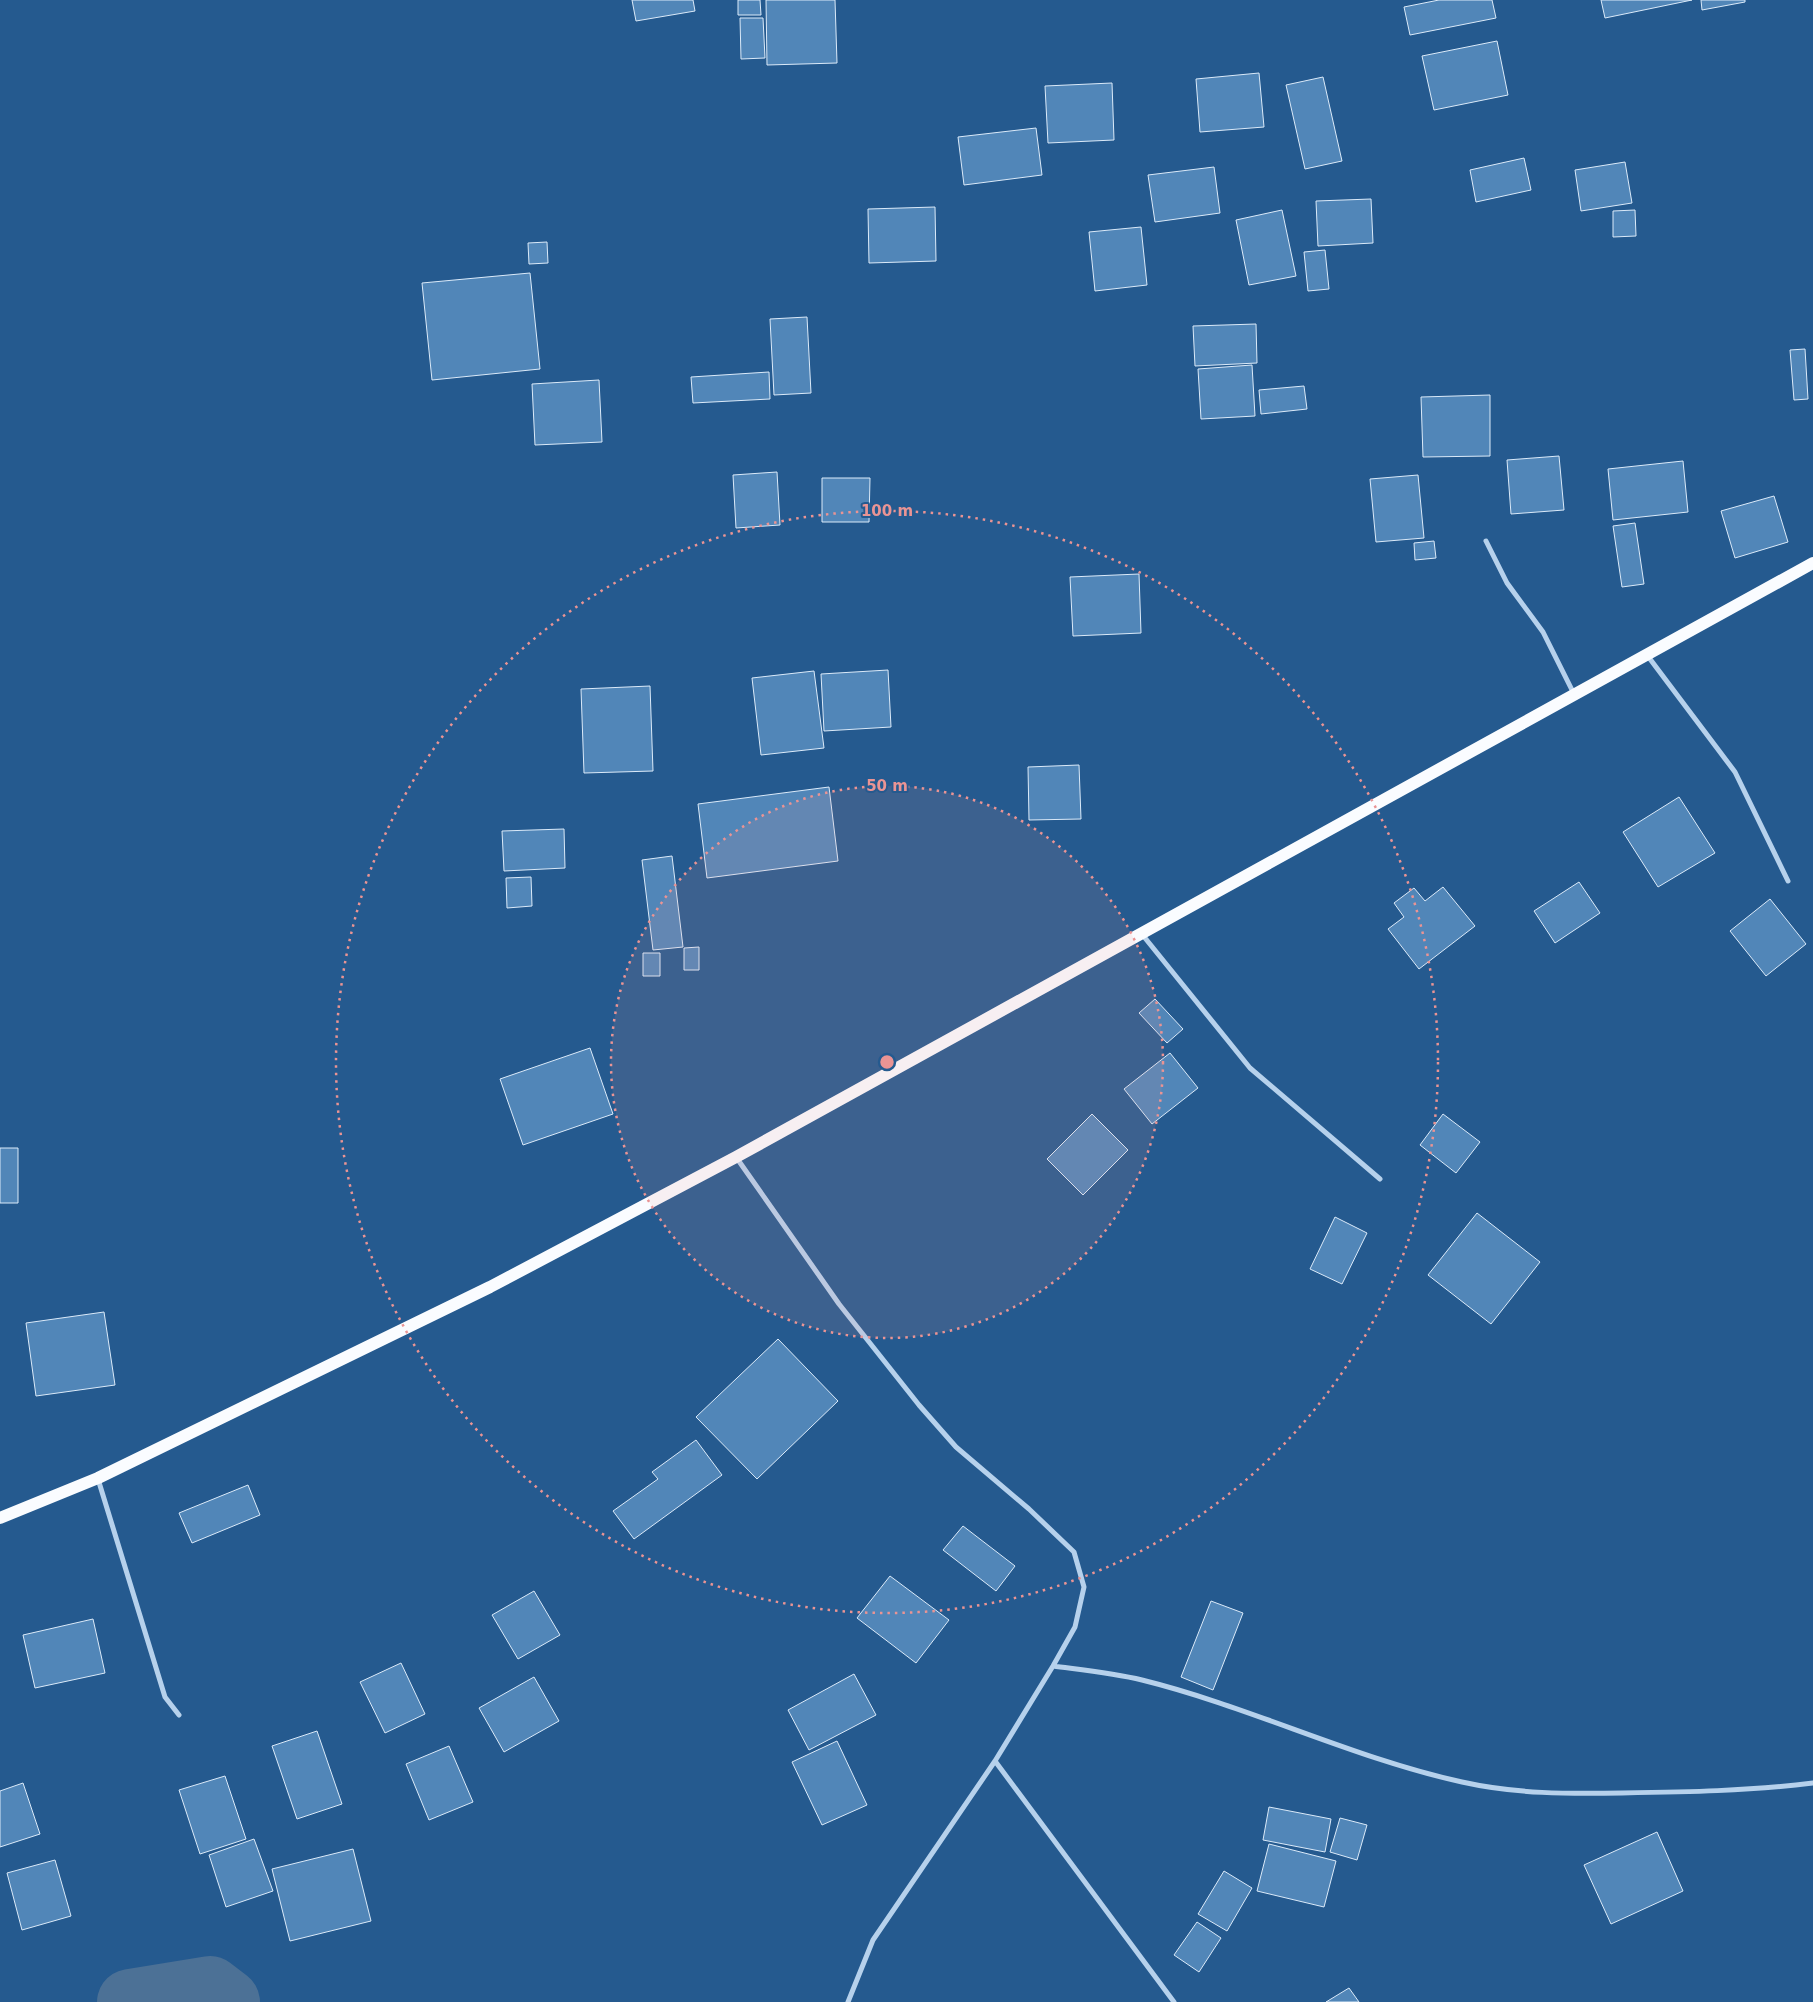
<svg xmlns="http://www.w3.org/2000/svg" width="1813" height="2002" viewBox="0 0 1813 2002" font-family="'DejaVu Sans',sans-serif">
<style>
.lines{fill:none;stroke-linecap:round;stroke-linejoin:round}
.river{stroke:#4c7196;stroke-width:66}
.building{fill:#5186b8;stroke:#dbeaf9}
.street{stroke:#b6d1ec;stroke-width:5}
.primary{stroke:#fafcff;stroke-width:12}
.ring{fill:none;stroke:#ea9494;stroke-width:2.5;stroke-dasharray:2.5 5}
.centre{fill:#ea9494;stroke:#255a8f;stroke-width:2.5}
.ring-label{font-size:15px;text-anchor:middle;font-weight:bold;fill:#ea9494;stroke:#255a8f;stroke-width:4;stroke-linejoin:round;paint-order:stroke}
</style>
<rect width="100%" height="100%" fill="#255a8f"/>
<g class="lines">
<path class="river" d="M130,2002L210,1989L227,2002"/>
</g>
<path class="building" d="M632,0H693L695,11L636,21Z
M738,0H760L761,15H738Z
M766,0H835L837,63L767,65Z
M1439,0H1492L1496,18L1410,35L1404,7Z
M1601,0H1692L1605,18Z
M1701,0H1745V2L1702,10Z
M740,18H763L765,58L741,59Z
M1497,41L1508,95L1434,110L1422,56Z
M1259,73L1264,127L1200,132L1196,79Z
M1323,77L1342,161L1305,169L1286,85Z
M1112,83L1114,140L1048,143L1045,86Z
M1036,128L1042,175L964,185L958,137Z
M1524,158L1531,190L1476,202L1470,170Z
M1625,162L1632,203L1581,211L1575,170Z
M1214,167L1220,213L1155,222L1148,175Z
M1371,199L1373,243L1318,246L1316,201Z
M935,207L936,261L869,263L868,209Z
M1282,210L1296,276L1249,285L1236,220Z
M1635,210L1636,236L1613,237V211Z
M1141,227L1147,285L1095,291L1089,232Z
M547,242L548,263L529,264L528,243Z
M1325,250L1329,289L1308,291L1304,252Z
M530,273L540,369L432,380L422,283Z
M807,317L811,393L774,395L770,319Z
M1256,324L1257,363L1195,366L1193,326Z
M1805,349L1808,399L1794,400L1790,350Z
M1252,365L1255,416L1201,419L1198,369Z
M769,372L770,399L693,403L691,377Z
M599,380L602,442L535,445L532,384Z
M1304,386L1307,409L1261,414L1259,390Z
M1490,395V456L1423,457L1421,397Z
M1559,456L1564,510L1511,514L1507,460Z
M1683,461L1688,512L1613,520L1608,469Z
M777,472L780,525L736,528L733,475Z
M1418,475L1424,538L1376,542L1370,479Z
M822,478H870L869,522H822Z
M1774,496L1788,542L1735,558L1721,511Z
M1635,523L1644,584L1622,587L1613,526Z
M1434,541L1436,558L1415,560L1414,543Z
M1139,574L1141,633L1073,636L1070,577Z
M888,670L891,727L824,731L821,674Z
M814,671L824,748L761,755L752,678Z
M650,686L653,771L584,773L581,689Z
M1079,765L1081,819L1029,820L1028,767Z
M829,787L838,861L707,878L698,804Z
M1679,797L1715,853L1658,887L1623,832Z
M564,829L565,868L504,871L502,831Z
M672,856L683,947L653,950L642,860Z
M531,877L532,906L507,908L506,878Z
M1579,882L1600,913L1555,943L1534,911Z
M1443,887L1475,926L1419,969L1388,929L1404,917L1394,903L1414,888L1425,901Z
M1770,899L1806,944L1766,976L1730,931Z
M699,947V970H684V948Z
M643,953H660V976H643Z
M1155,999L1183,1029L1167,1043L1139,1013Z
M590,1048L613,1114L523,1145L500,1079Z
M1170,1053L1198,1088L1152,1124L1124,1089Z
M1092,1114L1128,1150L1083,1195L1047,1159Z
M1443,1114L1480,1142L1456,1173L1420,1145Z
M0,1148H18V1203H0Z
M1477,1213L1540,1262L1491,1324L1428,1275Z
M1335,1217L1367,1233L1342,1284L1310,1269Z
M104,1312L115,1385L36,1396L26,1323Z
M778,1339L838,1401L757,1479L696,1417Z
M696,1440L722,1475L634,1539L613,1511L658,1479L652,1472Z
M248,1485L260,1515L192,1543L179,1513Z
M963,1526L1015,1566L996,1591L943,1550Z
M890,1576L949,1620L916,1663L857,1618Z
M534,1591L560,1635L518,1659L492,1615Z
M1211,1601L1243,1613L1213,1690L1181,1677Z
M93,1619L105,1673L35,1688L23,1635Z
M401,1663L425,1714L385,1733L360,1682Z
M854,1674L876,1715L809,1750L788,1710Z
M534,1677L559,1721L504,1752L479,1708Z
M317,1731L342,1804L297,1819L272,1746Z
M837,1741L867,1805L822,1825L792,1762Z
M449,1746L473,1802L429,1820L406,1764Z
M225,1776L246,1839L200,1854L179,1790Z
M23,1783L40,1834L0,1847V1791Z
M1269,1807L1331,1819L1325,1852L1263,1840Z
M1340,1818L1367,1825L1357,1860L1330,1852Z
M1657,1832L1683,1891L1611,1924L1584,1865Z
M254,1839L273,1891L226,1907L209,1855Z
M1269,1844L1336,1861L1324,1907L1257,1891Z
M353,1849L371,1921L290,1941L272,1869Z
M55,1860L71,1916L22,1930L7,1873Z
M1224,1871L1252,1888L1227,1931L1198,1914Z
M1197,1922L1221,1938L1199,1972L1174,1955Z
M1349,1988L1359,2002H1326Z"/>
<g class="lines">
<path class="street" d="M1486,541L1507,583L1543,632L1574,694
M1647,655L1735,772L1788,881
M1141,933L1250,1068L1380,1179
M736,1157L839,1304L919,1405L956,1447L1029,1509L1074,1552L1084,1587L1075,1627L1053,1666L995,1761L873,1940L848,2002
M98,1479L165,1697L179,1715
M1053,1666C1083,1670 1113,1673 1142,1680C1251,1707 1353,1758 1462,1782C1516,1794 1568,1794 1622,1793C1686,1792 1749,1791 1813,1783
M995,1761L1174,2002"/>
<path class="primary" d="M0,1518L98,1478L490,1287L736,1157L1813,563"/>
</g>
<circle cx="887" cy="1062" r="276" fill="#ea9494" fill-opacity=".12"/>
<g class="ring">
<circle cx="887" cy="1062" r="276"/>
<circle cx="887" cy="1062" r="551"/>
</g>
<circle cx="887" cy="1062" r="8" class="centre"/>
<g class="ring-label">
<text x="887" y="516">100 m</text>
<text x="887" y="791">50 m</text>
</g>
</svg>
